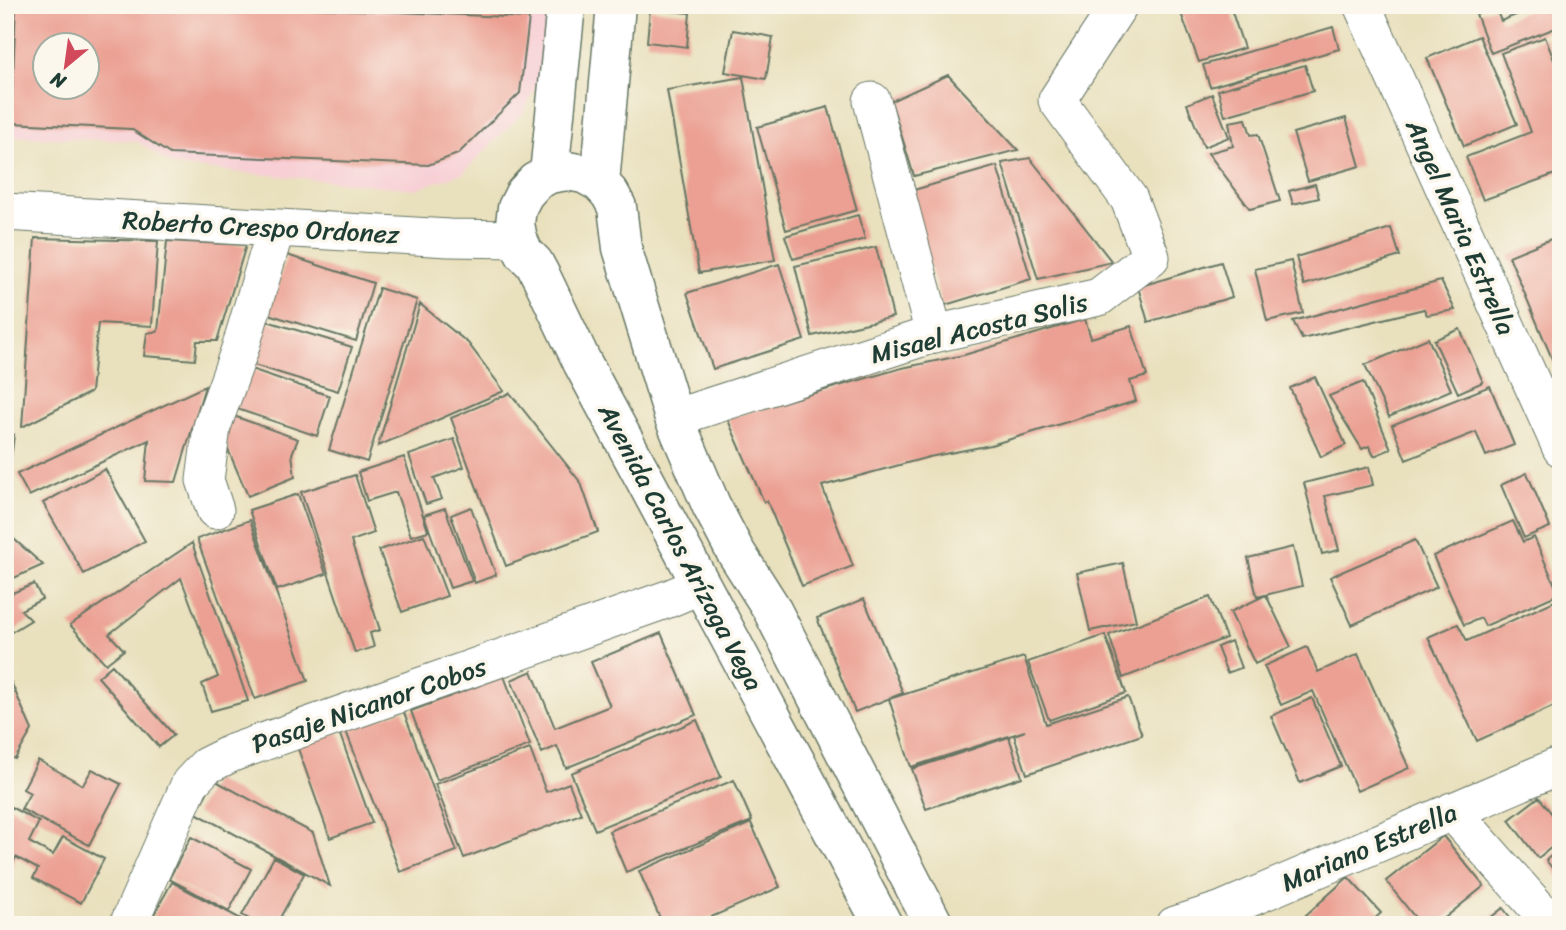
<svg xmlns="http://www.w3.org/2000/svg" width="1566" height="930" viewBox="0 0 1566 930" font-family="Sriracha,sans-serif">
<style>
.built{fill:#f7cfd5;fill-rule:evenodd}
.building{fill:#eba093;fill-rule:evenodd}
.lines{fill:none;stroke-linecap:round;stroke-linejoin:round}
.minor-casing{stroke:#667664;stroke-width:39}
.tertiary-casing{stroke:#667664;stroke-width:41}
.minor{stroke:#fff;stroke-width:37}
.tertiary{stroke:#fff;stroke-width:38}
.labels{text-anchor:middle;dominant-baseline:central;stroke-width:7;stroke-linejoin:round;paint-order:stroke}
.street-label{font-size:26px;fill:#1f3d34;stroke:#fbf7ec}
</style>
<rect width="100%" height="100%" fill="#fbf7ec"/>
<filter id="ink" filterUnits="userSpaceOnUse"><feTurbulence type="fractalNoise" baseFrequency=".0143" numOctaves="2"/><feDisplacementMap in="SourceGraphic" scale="14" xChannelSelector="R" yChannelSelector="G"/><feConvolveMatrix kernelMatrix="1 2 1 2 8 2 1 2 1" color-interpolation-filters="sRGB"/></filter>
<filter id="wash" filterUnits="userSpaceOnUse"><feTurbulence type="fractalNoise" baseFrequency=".00686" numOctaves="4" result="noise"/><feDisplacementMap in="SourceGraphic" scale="28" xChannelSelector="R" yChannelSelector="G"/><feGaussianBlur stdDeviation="1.57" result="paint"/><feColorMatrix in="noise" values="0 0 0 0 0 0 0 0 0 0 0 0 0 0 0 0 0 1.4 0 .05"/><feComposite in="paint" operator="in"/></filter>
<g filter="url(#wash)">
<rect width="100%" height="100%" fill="#e9e0bd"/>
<path class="built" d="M5,5H550L547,51L537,85L524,111L463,173L415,189L174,166L136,141L5,136ZM46,46H88V88H46Z"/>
<g id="blocks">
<path class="building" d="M16,5H244L529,18L520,93L458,154L428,165L170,154L131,129L11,123ZM46,46H88V88H46Z
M1178,5H1252L1232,12L1244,48L1199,62Z
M1523,5H1553L1561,26L1491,53L1476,14L1495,7L1501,21L1526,11Z
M650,9L690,13L687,47L647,42Z
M1333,27L1339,49L1210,87L1203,65Z
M733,30L773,37L766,79L725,72Z
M1479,36L1517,124L1464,146L1427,58Z
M1545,37L1561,78V172L1483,200L1466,157L1531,132L1501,53Z
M1305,65L1313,91L1225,116L1218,90Z
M948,75L1018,150L914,176L891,101Z
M743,77L775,260L699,273L667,90Z
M1212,94L1229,137L1204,147L1187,104Z
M828,107L857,210L786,230L757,127Z
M1346,118L1360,166L1308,181L1293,133Z
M1246,119L1251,135L1258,134L1280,201L1250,209L1208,153L1233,146L1229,122Z
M1030,158L1112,262L1038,279L1002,163Z
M997,166L1031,279L942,306L907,192Z
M1315,184L1319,198L1293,204L1289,191Z
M858,215L865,239L793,259L785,236Z
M1391,228L1400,256L1304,285L1296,257Z
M1561,235V372L1558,373L1509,256Z
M35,238L158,241L152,326L98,323L91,392L22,427Z
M167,241L246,245L217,341H197L195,360L144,356L147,333L158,331Z
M876,247L893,317L812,336L795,266Z
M287,255L373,283L356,341L268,314Z
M1291,261L1303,313L1267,321L1255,269Z
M1221,262L1232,297L1148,322L1138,287Z
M779,264L804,340L713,369L687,293Z
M1441,281L1455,310L1427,315L1424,309L1302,339L1293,321Z
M379,288L417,300L367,462L329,450Z
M420,304L468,343L504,391L378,446Z
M1085,319L1091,338L1131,326L1147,376L1130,381L1136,401L991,445L929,457L822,486L853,566L802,586L767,501L764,502L727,418L902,368L964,355Z
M267,321L352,347L338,391L254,365Z
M1460,329L1483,382L1458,393L1434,340Z
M1428,338L1451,390L1389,417L1365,365Z
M248,368L330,396L317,436L234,408Z
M1315,377L1346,445L1321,457L1290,388Z
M1363,382L1391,449L1374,456L1369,446L1362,449L1329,396Z
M205,386L176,482L145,481L149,440L29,496L17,474Z
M1490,386L1514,445L1486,456L1476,432L1406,460L1392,425Z
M510,393L581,483L598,532L506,566L451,418Z
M231,415L298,439L292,454L295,477L248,496L223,438Z
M14,435L10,468L5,471V439Z
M454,439L464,467L434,478L442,499L426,504L409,455Z
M404,457L428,531L411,536L396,492L367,501L358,472Z
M1369,467L1373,485L1325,496L1339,550L1322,554L1304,483Z
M105,469L145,541L84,574L43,503Z
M1527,473L1550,527L1524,538L1501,485Z
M355,475L374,533L351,541L380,630L370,633L374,647L355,653L301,492Z
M298,494L326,574L277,590L249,510Z
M471,507L496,575L475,583L451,515Z
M445,508L472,581L450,588L424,515Z
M250,520L308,681L255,699L197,539Z
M1513,521L1523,542L1534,537L1559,594L1485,626L1481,618L1464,625L1433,556Z
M5,531L43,565L5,582Z
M424,535L447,596L402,612L379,550Z
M1415,540L1437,587L1352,625L1330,577Z
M192,543L248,701L211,711L202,684L218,677L181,578L109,634L124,650L106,664L70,625Z
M1293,547L1302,586L1257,597L1248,558Z
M1123,563L1136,621L1090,631L1077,573Z
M34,584L42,599L21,610L31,620L5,636V596Z
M1266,595L1291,647L1255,664L1230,612Z
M1210,597L1226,638L1123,678L1109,635Z
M1561,598V703L1477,741L1428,637L1458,624L1467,641Z
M864,599L903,693L855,712L817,618Z
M661,633L696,715L566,768L557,746L542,753L511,680L532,671L555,728L610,706L591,662Z
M1105,635L1126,693L1049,720L1028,662Z
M1231,641L1241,668L1227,673L1217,647Z
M1307,647L1318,672L1358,654L1409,768L1357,791L1313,691L1281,705L1264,666Z
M1024,657L1046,724L1128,697L1142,735L1027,774L1014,735L1025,731L911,767L889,699Z
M112,665L174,735L159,747L98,677Z
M504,676L530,745L437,780L411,711Z
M5,681L11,682L32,730L15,759L5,755Z
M1312,698L1341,766L1300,783L1271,716Z
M403,710L457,851L400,872L346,731Z
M697,720L721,777L595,830L571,773Z
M339,732L372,823L330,838L297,746Z
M1009,737L1022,777L926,809L912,769Z
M530,749L546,792L569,783L581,814L464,858L435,784Z
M38,760L83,785L92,769L121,784L89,845L21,809L30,793L23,789Z
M214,780L313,833L330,886L196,813Z
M734,780L752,821L626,872L609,831Z
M1539,797L1561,826V840L1538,858L1509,820Z
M5,804L39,822L29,842L53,855L63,837L104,859L81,903L33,878L38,869L16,857L5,878Z
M751,823L780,887L693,925H663L639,871Z
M1443,836L1484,886L1436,925H1421L1386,881Z
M191,837L251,869L229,911L169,879Z
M1561,848V880L1546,860Z
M274,857L304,874L276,925H260L242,915Z
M1348,877L1381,913L1368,925H1295Z
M172,882L252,925H148Z
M1503,908L1516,925H1481Z"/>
</g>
</g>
<g filter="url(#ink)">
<use href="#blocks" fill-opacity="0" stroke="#667664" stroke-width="2"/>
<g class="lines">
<g class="minor-casing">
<path id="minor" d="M1362,5L1561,448
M872,101L934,334
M5,212L449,238L518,239
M674,418L934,334L1099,297L1151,257L1129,199L1057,100L1119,5
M215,510L205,480L212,427L240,349L276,228
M1452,811L1553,925
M128,925L190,783L206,766L232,753L668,599L701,585
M1175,925L1222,910L1561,765"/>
</g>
<g class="tertiary-casing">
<path id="tertiary" d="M549,174L566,5
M600,183L616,5
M883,925L582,362L542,278L534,263L524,253L518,239L515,224L517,208L524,194L535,182L549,174L567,171L584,174L600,183L610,194L617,207L622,248L674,418L711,505L735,551L770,606L934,925"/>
</g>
<use href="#minor" class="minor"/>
<use href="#tertiary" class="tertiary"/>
</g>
</g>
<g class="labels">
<g class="street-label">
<text transform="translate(261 227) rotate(3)">Roberto Crespo Ordonez</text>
<text transform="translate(1461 227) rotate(66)">Angel Maria Estrella</text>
<text transform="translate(979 328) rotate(-14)">Misael Acosta Solis</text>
<text transform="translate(681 547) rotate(62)">Avenida Carlos Arízaga Vega</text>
<text transform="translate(369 705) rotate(-19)">Pasaje Nicanor Cobos</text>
<text transform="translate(1369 847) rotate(-23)">Mariano Estrella</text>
</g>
</g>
<rect width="1566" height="930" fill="none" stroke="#fbf7ec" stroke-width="28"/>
<g transform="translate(66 66) rotate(209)"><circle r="33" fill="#fbf7ec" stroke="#a3ada2" stroke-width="2"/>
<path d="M0-5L12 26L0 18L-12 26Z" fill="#d1495b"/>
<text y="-10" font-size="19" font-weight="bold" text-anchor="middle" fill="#1f3d34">N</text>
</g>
</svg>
